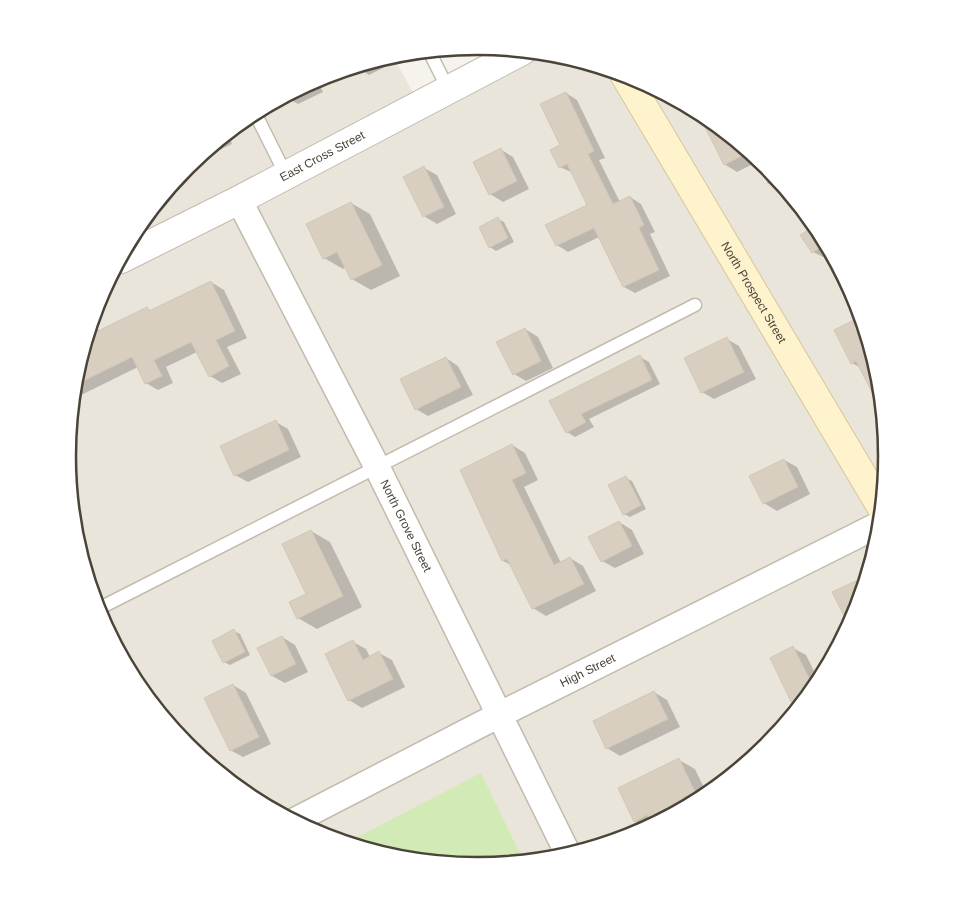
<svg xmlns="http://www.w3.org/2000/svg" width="956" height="913" viewBox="0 0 956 913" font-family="Arial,sans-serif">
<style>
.residential{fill:#eae5da}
.commercial{fill:#f7ead8}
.green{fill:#d2eab5}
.shadow{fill:#0003}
.building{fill:#d8cfc1;stroke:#d3c7b4}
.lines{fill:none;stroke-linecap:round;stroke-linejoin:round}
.service-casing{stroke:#c2bbae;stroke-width:15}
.minor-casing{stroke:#c2bbae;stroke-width:28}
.tertiary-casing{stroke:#c2bbae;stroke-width:30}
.secondary-casing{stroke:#d6c79b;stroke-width:30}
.service{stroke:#fff;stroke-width:12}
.minor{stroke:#fff;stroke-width:25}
.tertiary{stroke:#fff;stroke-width:28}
.secondary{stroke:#fff3cd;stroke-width:28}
.labels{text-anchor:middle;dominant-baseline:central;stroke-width:4;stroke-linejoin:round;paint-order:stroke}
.street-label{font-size:12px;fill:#4b4439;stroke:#fff}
.rim{fill:none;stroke:#4b4439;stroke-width:2.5}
</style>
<rect width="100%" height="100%" fill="#f6f3ec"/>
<path class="residential" d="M513,50L558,54L635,78L706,116L768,167L819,229L857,300L880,377L888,457L880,537L857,614L819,685L768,747L706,798L635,836L558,859L478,867L398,859L321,835L250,797L188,746L137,684L99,613L76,536L68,456L76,376L99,299L125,251Z
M393,56L413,93L129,243L137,228L188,166L250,115L321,77Z"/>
<path class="commercial" d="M420,52L397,63L393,56L398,54Z"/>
<path class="green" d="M481,773L524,862L478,867L398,859L346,843Z"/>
<path class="shadow" d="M394,55L397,61L369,75L356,67Z
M317,80L323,92L298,104L285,97Z
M566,93L577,100L605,158L599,160L620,202L630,197L641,204L655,232L650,234L670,276L635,293L624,287L599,237L568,252L557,245L588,205L573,173L560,167Z
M712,121L757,158L759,161L737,172L724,164L705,124Z
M228,134L232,144L190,164Z
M500,149L513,157L529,189L503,202L490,194Z
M424,168L437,175L456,214L437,224L424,216Z
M772,171L790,193L767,183Z
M351,203L370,214L400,276L371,290L352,279L346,267L343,269L324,258Z
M498,219L504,222L514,242L496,251L490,247Z
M817,226L831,252L823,257L813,252L802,235Z
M211,282L224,290L247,338L227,347L241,374L222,383L210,376L197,352L166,367L173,383L158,390L146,383L138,367L73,399L76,376L91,326L101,331L147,308L152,311Z
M862,317L880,377L884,409L861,368L852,363L836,330Z
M525,329L538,337L553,368L526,381L514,374Z
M727,339L739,346L756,379L714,399L702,392Z
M640,357L649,362L660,384L589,419L594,427L575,437L567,432L551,401Z
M446,358L458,366L473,395L428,416L416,409Z
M276,422L288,429L301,457L248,482L235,475Z
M512,445L525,453L538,480L524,487L561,563L570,558L583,566L596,591L546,616L533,608L511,565L503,561L461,471Z
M784,460L797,467L810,494L777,511L764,503Z
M626,478L632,481L646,509L630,517L624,514Z
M619,522L632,530L644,554L615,568L602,561Z
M311,531L330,542L362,607L317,629L298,618L308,594Z
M858,581L865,586L857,614Z
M234,631L240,634L250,655L230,665L224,662Z
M282,637L295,645L308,672L285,683L272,676L259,648Z
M353,642L366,649L370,657L379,653L392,660L405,687L362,708L349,700Z
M793,648L806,655L820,683L797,711L772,658Z
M233,685L246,693L271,744L243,757L230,750Z
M654,692L667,700L680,727L620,756L607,748Z
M679,760L695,769L708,796L646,830L644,826L635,821Z"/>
<path class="building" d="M566,92L594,151L588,154L613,204L630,196L644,225L639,228L659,270L623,287L594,228L556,246L545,225L587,205L567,164L559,168L550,150L560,145L540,104Z
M697,111L706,116L750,152L724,165Z
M501,148L517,181L489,195L473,162Z
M424,166L444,207L423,217L403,177Z
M351,202L382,265L351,280L337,252L323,259L306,224Z
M498,217L508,238L489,248L479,227Z
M816,225L827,243L812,253L800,235Z
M211,281L235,331L216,340L229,366L209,377L191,342L154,360L162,376L145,384L132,357L75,385L88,336L147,307L149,311Z
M862,316L880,377L883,402L878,404L856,361L851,364L834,330Z
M525,328L541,361L513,375L496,342Z
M727,337L744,372L701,393L684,358Z
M640,355L652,380L581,414L586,422L566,433L549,401Z
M446,357L461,387L415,410L400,379Z
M276,420L289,450L234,476L220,446Z
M512,444L526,473L512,480L554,565L570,557L584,584L532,609L507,559L502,561L460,470Z
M784,459L798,487L763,504L749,476Z
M626,476L641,505L623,515L608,485Z
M619,521L632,546L601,562L588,537Z
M311,530L343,596L297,619L289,602L306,594L282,544Z
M858,580L864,592L857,614L850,628L832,592Z
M234,629L245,652L223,663L212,641Z
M282,636L296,664L271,676L257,648Z
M353,640L363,660L379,651L393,679L348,701L325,654Z
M793,646L815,690L796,712L770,658Z
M233,684L259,737L230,751L204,698Z
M654,691L668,719L606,749L593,721Z
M679,758L695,792L683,798L688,807L652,826L647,815L634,822L618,788Z"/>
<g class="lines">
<g class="service-casing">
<path id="service" d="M429,51L448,89
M255,113L286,175
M98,609L695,305"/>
</g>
<g class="minor-casing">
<g id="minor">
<path id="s1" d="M239,200L376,465L569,856"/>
<path id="s2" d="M294,821L499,715L882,523"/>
</g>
</g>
<g class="tertiary-casing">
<g id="tertiary">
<path id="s3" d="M121,259L239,200L522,51"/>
</g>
</g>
<g class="secondary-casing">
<g id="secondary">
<path id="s4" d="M624,74L883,510"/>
</g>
</g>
<use href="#service" class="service"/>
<use href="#minor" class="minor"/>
<use href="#tertiary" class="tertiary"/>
<use href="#secondary" class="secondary"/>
</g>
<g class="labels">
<g class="street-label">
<text stroke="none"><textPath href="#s3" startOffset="226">East Cross Street</textPath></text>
<text stroke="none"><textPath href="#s4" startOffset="254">North Prospect Street</textPath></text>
<text stroke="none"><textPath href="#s1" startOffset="366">North Grove Street</textPath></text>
<text stroke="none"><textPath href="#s2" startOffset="330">High Street</textPath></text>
</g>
</g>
<path d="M0 0H956V913H0ZM76 456a401 401 0 1 1 802 0a401 401 0 1 1-802 0Z" fill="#fff" fill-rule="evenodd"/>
<path class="rim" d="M76 456a401 401 0 1 1 802 0a401 401 0 1 1-802 0Z"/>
</svg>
